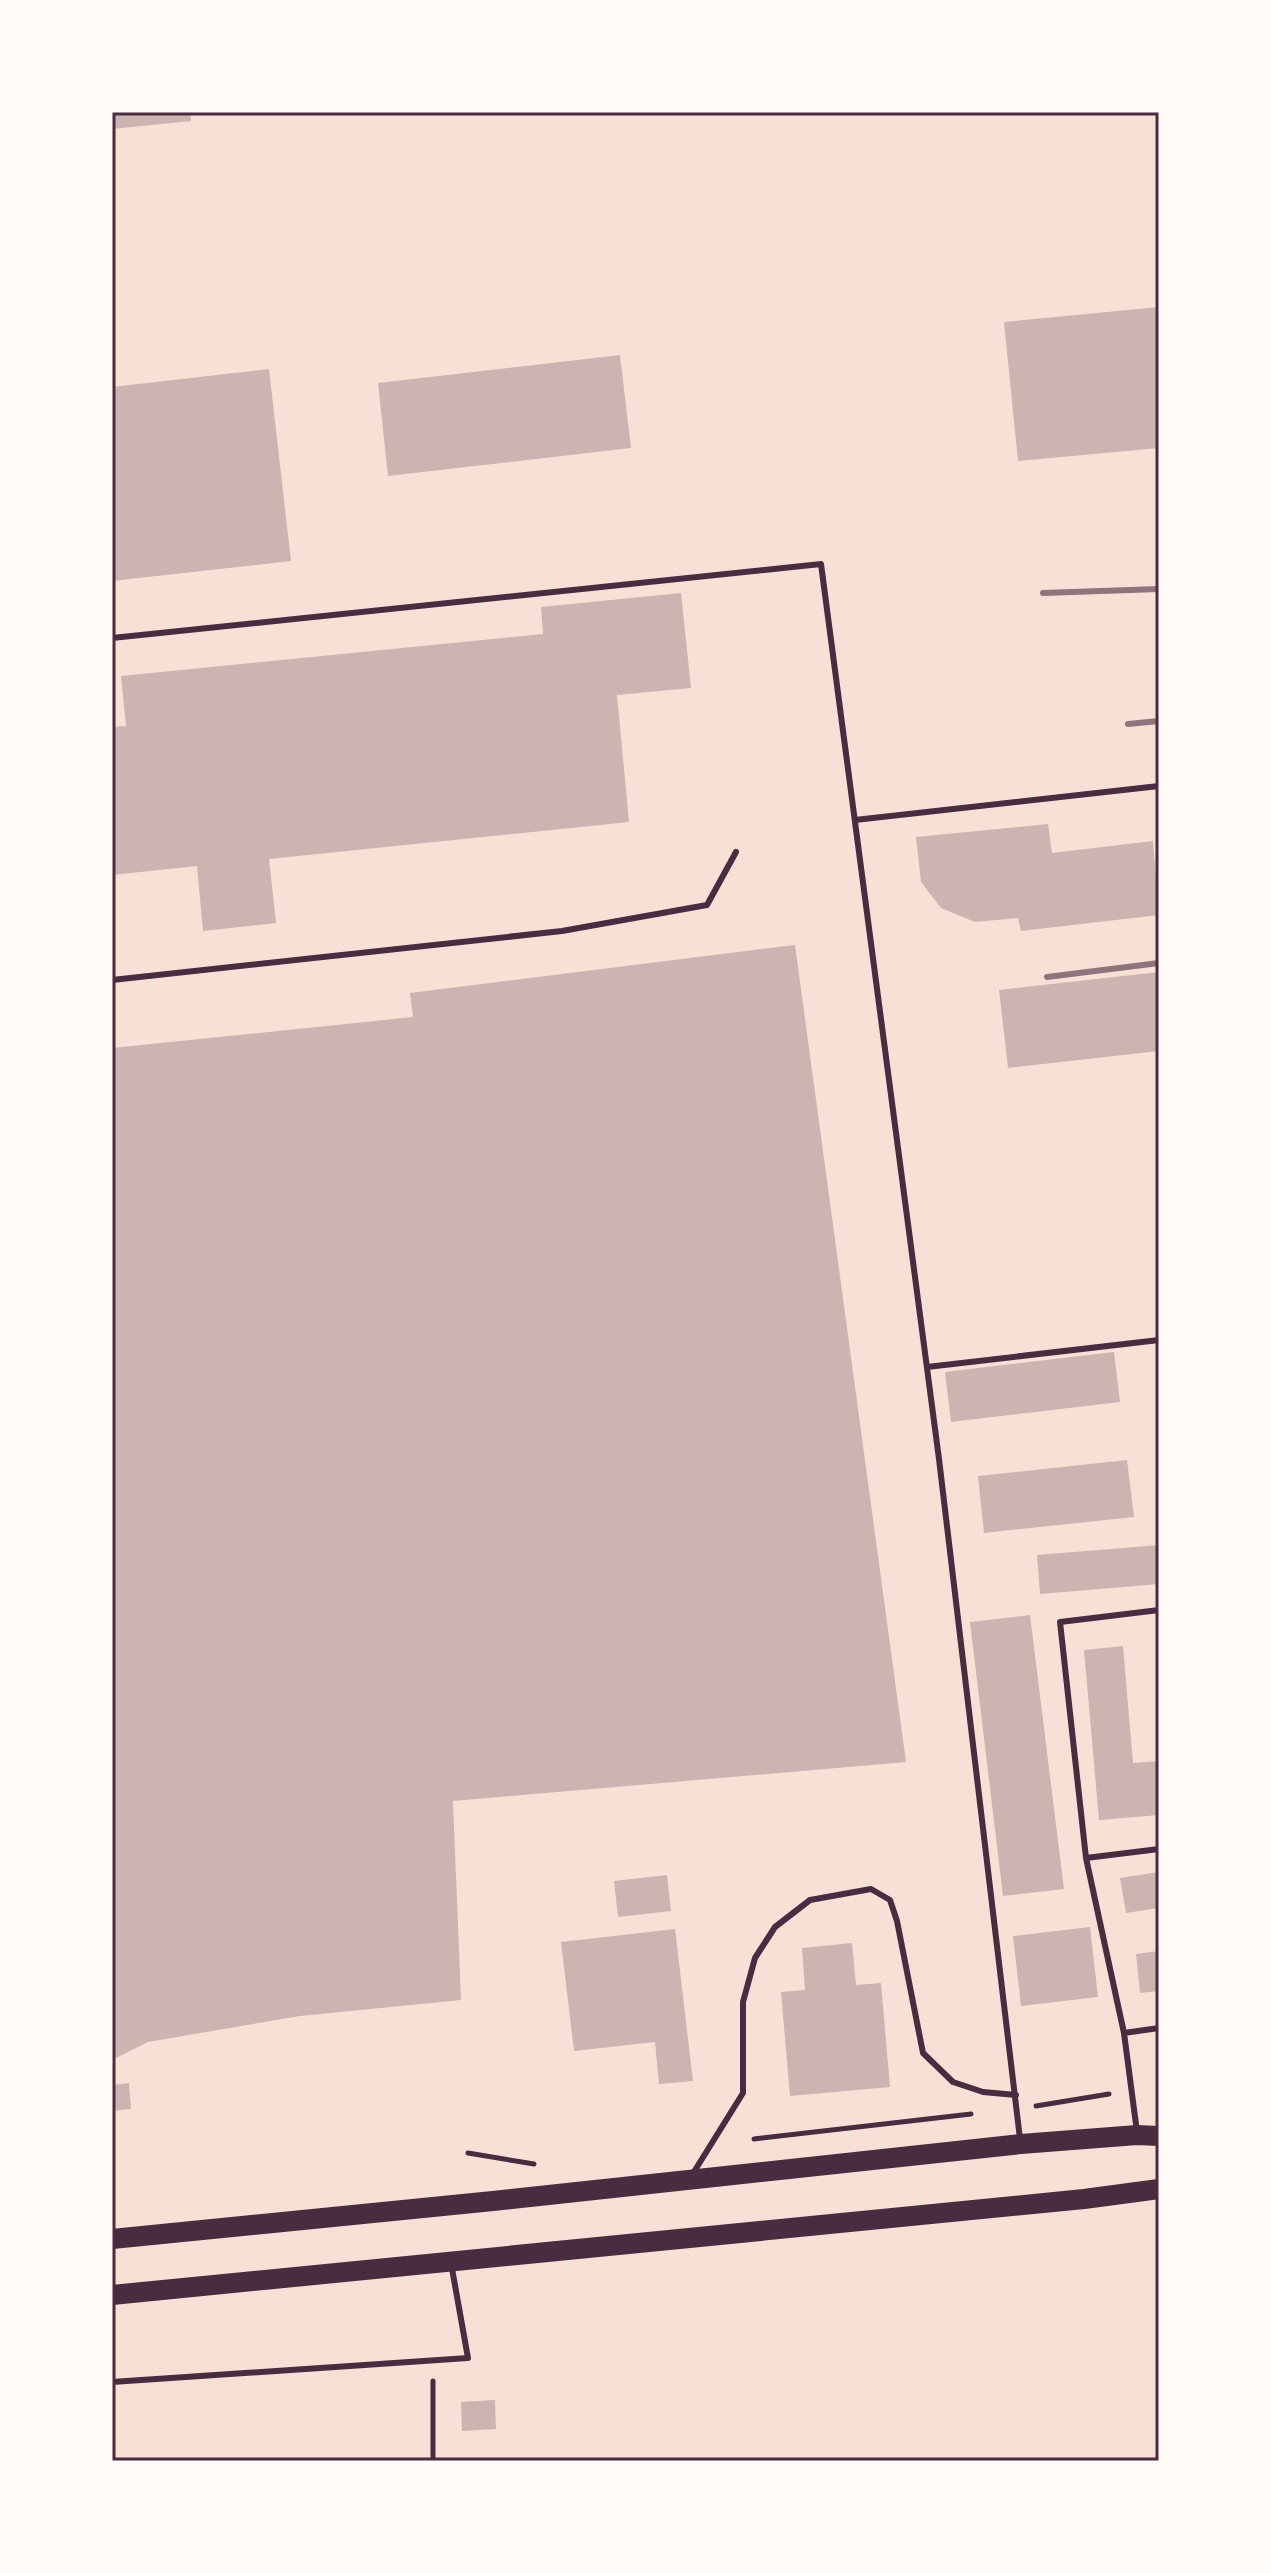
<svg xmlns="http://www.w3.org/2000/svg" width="1271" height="2573" viewBox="0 0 1271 2573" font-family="Overpass,sans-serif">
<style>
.building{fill:#ccb4b1}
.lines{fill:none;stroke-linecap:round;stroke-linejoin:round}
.path{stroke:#4a2c40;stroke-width:5}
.service{stroke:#4a2c40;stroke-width:6}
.primary{stroke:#4a2c40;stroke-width:20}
.rail{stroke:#8f747c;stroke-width:6}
.neatline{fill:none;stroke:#4a2c40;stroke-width:3}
</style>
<rect width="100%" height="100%" fill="#f7e1d7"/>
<path class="building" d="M112,112H190L191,121L112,129Z
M1159,307V448L1018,461L1004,322Z
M620,355L631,448L388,476L378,383Z
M269,369L291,561L112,581V387Z
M681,593L691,688L617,695L629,822L269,859L276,923L203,931L197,866L112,875V727L126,726L121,676L543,634L541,607Z
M1048,824L1052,853L1153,841L1159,915L1021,931L1018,918L975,922L941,908L921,882L916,837Z
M795,945L906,1762L453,1801L461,2000L300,2016L148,2042L112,2060V1048L413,1017L410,993Z
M1159,972V1051L1008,1068L999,990Z
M1114,1352L1120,1402L951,1422L945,1372Z
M1127,1460L1134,1517L984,1533L978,1476Z
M1159,1545V1584L1040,1594L1037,1555Z
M1030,1615L1064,1889L1003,1896L970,1622Z
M1123,1646L1133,1763L1159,1761V1815L1099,1820L1084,1650Z
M1159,1872V1908L1126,1913L1120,1878Z
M667,1875L671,1911L618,1917L614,1881Z
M1090,1927L1098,1997L1021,2006L1013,1936Z
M675,1929L693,2081L659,2084L655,2042L574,2051L561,1942Z
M852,1943L856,1985L881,1983L890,2087L790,2096L781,1992L805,1990L802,1948Z
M1159,1951V1991L1140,1993L1136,1954Z
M129,2083L131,2109L112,2111V2085Z
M495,2400L496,2429L462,2431L461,2402Z"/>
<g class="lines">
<path class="path" d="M1036,2106L1109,2094
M754,2139L971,2114
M468,2153L534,2164
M433,2381V2461"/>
<path class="service" d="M112,638L821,564L939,1459L1020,2139
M855,820L1159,786
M112,980L562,931L707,905L736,852
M927,1367L1159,1340
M1086,1858L1159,1849
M1124,2033L1159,2028
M1137,2132L1124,2033L1086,1858L1060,1622L1159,1610
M692,2175L743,2093V2002L755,1958L775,1927L810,1900L871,1889L890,1900L897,1921L923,2053L953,2082L983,2092L1016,2095
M112,2382L468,2358L451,2263"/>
<path class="primary" d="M112,2239L493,2201L1021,2144L1137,2135L1159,2136
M112,2295L1084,2199L1159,2189"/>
<path class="rail" d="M1043,593L1159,589
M1128,724L1159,721
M1047,977L1159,963"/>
</g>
<rect width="1271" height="2573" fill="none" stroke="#fffaf5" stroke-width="228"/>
<rect x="114" y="114" width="1043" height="2345" class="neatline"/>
</svg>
